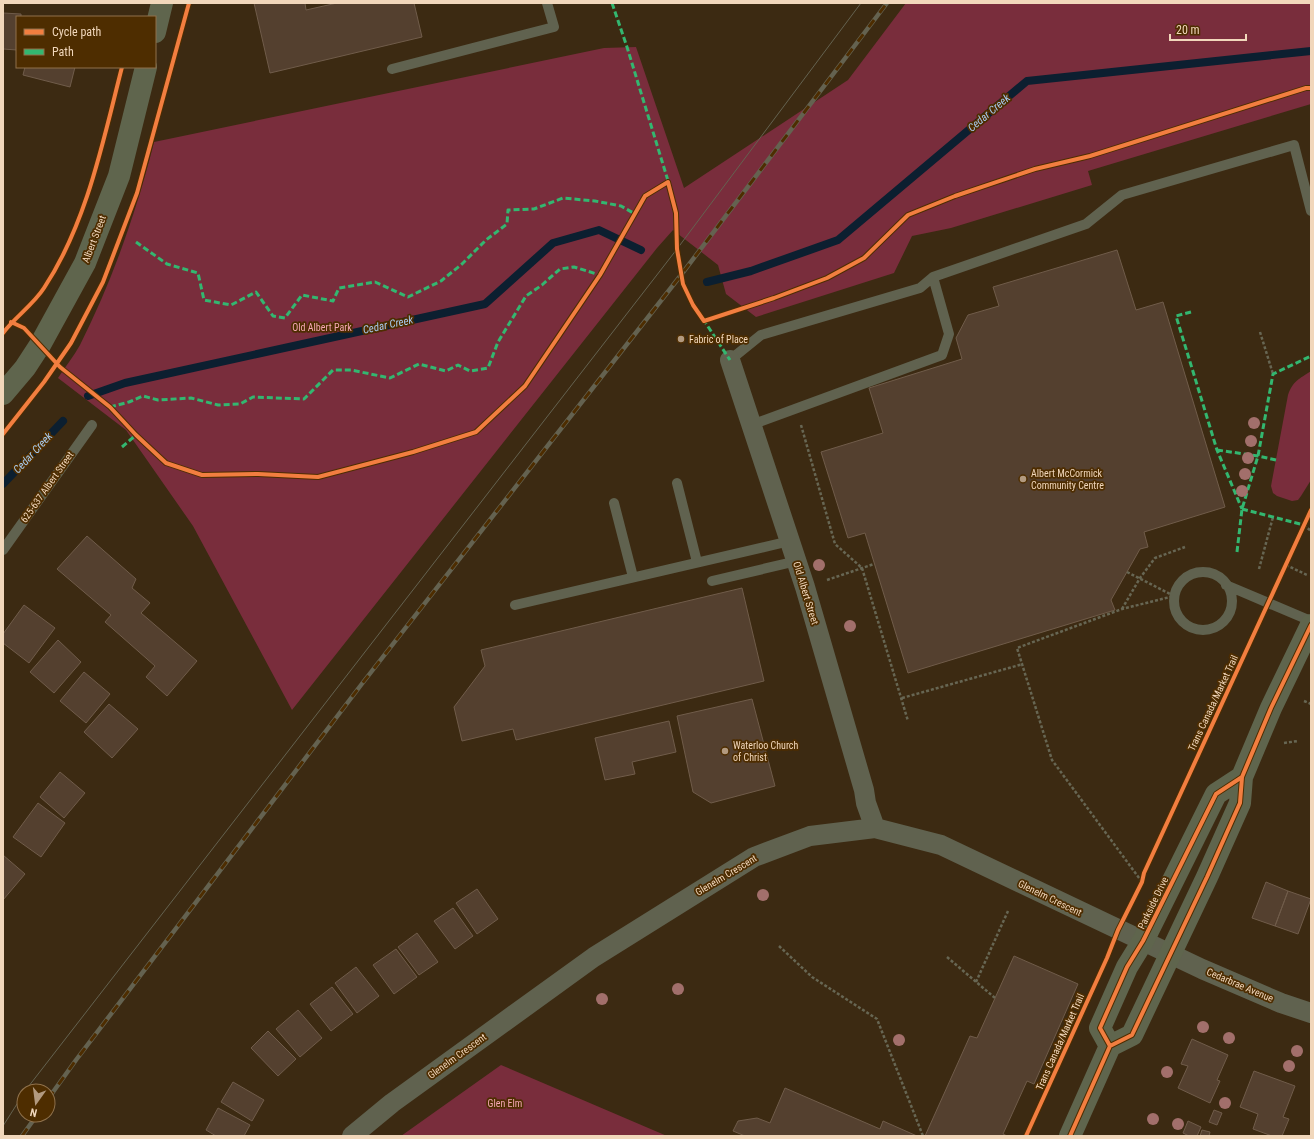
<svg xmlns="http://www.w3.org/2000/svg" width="1314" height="1139" viewBox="0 0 1314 1139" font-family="'Roboto Condensed',sans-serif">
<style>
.green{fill:#792d3c}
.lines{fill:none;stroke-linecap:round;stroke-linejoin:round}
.stream{stroke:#0c1f30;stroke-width:8}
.building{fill:#54402f;stroke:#705c4a}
.path{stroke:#676653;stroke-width:2.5;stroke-dasharray:3 2;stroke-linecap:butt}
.lane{stroke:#60624f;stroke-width:10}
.street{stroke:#60624f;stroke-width:20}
.secondary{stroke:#5f654d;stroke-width:22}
.tram{stroke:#646250;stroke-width:1}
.rail-casing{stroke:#646250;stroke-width:4.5}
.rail{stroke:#4e2d00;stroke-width:3;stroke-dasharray:9;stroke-linecap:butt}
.quiet{stroke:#33b770;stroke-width:3;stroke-dasharray:6 3;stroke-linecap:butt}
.cycleway-casing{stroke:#4e2d00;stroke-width:6}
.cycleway{stroke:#f27e40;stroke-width:4}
.tree{fill:#a26f6b}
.poi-dot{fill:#b29a80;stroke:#4e2d00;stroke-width:1.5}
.labels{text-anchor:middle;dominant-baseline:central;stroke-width:3.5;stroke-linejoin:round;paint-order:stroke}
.street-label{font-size:10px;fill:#f1d7bb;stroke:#4e2d00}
.park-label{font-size:10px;fill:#f5a7b4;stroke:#4e2d00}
.poi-label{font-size:10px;fill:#f1d7bb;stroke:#4e2d00;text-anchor:start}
.water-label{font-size:11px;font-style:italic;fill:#a8cbee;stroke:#4e2d00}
</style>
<rect width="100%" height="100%" fill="#3c2a12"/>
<path class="green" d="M906,3H1311V104L1088,171L1092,185L951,228L912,236L894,273L756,317L726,294L718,265L673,230L657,248L292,710L193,526L126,430L58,378C65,367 74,356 80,345C113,279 136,213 154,142L604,48L636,47L684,188L848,80Z
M1311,371V480L1301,496L1298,500L1292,501L1277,496L1273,493L1271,486L1288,395C1293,381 1299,379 1311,371Z
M501,1065L667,1136H401Z"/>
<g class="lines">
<path class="stream" d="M707,282L751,271L838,240L1027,81L1311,51
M88,396L125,383L485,304L553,243L599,230L641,250
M3,484L63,421"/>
</g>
<path class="building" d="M254,3H305L306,10L337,3H414L422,37L270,73Z
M3,13L21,14V17H17V50L3,49Z
M25,67H75L70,87L23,75Z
M1117,250L1136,310L1163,302L1225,507L1144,532L1148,547L1140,549L1111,600L1115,610L908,673L865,533L848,538L821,452L883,433L869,388L962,359L956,338L968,315L999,306L993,287Z
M87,536L136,579L132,588L150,603L141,613L197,661L167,696L146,677L155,666L105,622L111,615L57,569Z
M742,588L764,681L516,740L513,729L462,741L454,707L485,666L481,650Z
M24,605L55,628L29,663L3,643V634Z
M58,640L81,662L54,693L30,672Z
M84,672L110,694L86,723L60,701Z
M752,699L775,786L711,803L693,792L677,716Z
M109,704L138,729L112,758L84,732Z
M669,721L676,752L632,762L635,774L605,780L595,738Z
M60,772L85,793L64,818L40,797Z
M38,803L65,823L41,857L13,837Z
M3,855L25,874L3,900Z
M1266,882L1288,891L1275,926L1252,918Z
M477,889L498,919L477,934L456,903Z
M1288,891L1311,899L1298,934L1275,926Z
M453,908L473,936L455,949L434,921Z
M417,933L438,962L419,975L398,947Z
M396,949L417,977L394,994L373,965Z
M1014,956L1078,984L1034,1084L1027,1081L1003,1134L1007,1136H925L970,1036L977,1038Z
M356,967L379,996L357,1013L335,983Z
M332,987L353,1014L331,1031L310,1004Z
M298,1010L322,1038L300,1057L276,1029Z
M268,1031L296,1059L278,1076L251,1048Z
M1192,1039L1228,1055L1217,1080L1220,1081L1210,1103L1178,1088L1188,1066L1181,1064Z
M1254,1071L1295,1086L1283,1117L1289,1119L1282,1136H1272L1253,1129L1258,1114L1240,1107Z
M233,1082L264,1100L252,1121L221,1102Z
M785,1088L880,1129L883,1121L917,1136H745L733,1131L738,1121L757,1118L770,1123Z
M218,1108L250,1125L244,1136H216L206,1130Z
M1214,1110L1222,1113L1217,1125L1209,1122Z
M1188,1121L1201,1127L1197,1136H1189L1183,1133Z
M1202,1130L1210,1132L1209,1136H1200Z"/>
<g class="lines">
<path class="path" d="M1260,332L1273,374
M801,425L835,544L862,568L908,721
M1304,525L1311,531
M1286,565L1307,575
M1259,569L1273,517
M1127,572L1174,596
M827,580L874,564
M1122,609L1140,578L1155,558L1185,547
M902,698L1023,664
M1304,701L1311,704
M1284,743L1298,741
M1142,882L1052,760L1017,648L1122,609L1174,596
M779,946L812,977L877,1019L923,1136
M947,957L995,998
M976,982L1008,911"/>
<path class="lane" d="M392,69L554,27L547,3
M730,360L761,335L920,288L933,277L1086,224L1122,195L1294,145L1311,211
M751,425L942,355L949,334L933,277
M677,483L697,562
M614,503L633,577
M3,550L92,425
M1174 601a29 29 0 1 1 58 0a29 29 0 1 1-58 0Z
M712,581L797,561
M1226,585L1311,621
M515,605L790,541"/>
<path class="street" d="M730,360L805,587L864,790L866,803L875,828
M352,1136L392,1103L594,957L754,857L810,836L875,828L941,845L1202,969L1281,1003L1311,1013"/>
<path class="secondary" d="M155,32L162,3
M3,394L25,368L40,345L85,263L119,176L146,67
M1110,1046L1100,1028L1127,967L1143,941L1216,794L1242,777
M1070,1136L1110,1046L1132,1035L1207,877L1240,803L1242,777L1271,708L1311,625"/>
<path class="tram" d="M25,1091L677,249L861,3
M3,1126L24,1093"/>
<g class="rail-casing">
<path id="rail" d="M48,1099L76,1060L361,685L681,275L887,3
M22,1136L37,1115"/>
</g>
<use href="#rail" class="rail"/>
<path class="quiet" d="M612,3L627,47L669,184
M136,242L167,264L198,273L204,300L231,305L256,292L273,316L285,318L302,295L333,301L339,288L375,282L408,297L441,281L462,264L486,240L507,224L508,210L534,209L563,198L595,201L621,206L635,214
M1191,312L1176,316L1217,450L1242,509
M703,319L730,360
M110,407L129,402L143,396L158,400L191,398L218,405L240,404L253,397L304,399L333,370H351L390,378L419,364L446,371L458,365L470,371L488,368L498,342L526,296L542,285L560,269L574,267L600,275
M122,447L136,435
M1217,450L1258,456L1276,460
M1242,509L1304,525
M1237,552L1242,509L1258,456L1273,374L1311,356"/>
<g class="cycleway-casing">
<path id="cycleway" d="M11,322L24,328L60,367L110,407L136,435L166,463L202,475L258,474L318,477L413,452L476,432L525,386L600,275L645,196L668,182L676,213L677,249L683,284L693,305L704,321L774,298L827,278L864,258L908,215L955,196L1035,169L1090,156L1306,88H1311
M3,333C15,317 33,305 44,288C87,223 103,141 122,67
M3,434L44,382L71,343L103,282L137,193L189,3
M1110,1046L1100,1028L1127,967L1143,941L1216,794L1242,777
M1026,1136L1107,958L1118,930L1142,882L1144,873L1311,510
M1070,1136L1110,1046L1132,1035L1207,877L1240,803L1242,777L1271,708L1311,625"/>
</g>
<use href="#cycleway" class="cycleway"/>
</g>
<g class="tree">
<circle cx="1254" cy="423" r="6"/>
<circle cx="1251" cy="441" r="6"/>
<circle cx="1248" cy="458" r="6"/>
<circle cx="1245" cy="474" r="6"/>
<circle cx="1242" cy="491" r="6"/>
<circle cx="819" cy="565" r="6"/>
<circle cx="850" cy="626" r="6"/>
<circle cx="763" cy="895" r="6"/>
<circle cx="678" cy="989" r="6"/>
<circle cx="602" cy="999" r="6"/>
<circle cx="1203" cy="1027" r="6"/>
<circle cx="1229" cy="1038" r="6"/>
<circle cx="899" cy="1040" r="6"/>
<circle cx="1297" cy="1051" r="6"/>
<circle cx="1289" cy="1066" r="6"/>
<circle cx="1167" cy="1072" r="6"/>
<circle cx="1225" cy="1103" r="6"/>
<circle cx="1153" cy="1119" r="6"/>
<circle cx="1178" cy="1124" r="6"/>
</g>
<g class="poi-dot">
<circle cx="681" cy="339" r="4"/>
<circle cx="1023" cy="479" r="4"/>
<circle cx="725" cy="751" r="4"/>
</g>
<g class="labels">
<g class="street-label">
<text transform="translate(94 239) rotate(-69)">Albert Street</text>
<text transform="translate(47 487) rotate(-55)">625-637 Albert Street</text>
<text transform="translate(806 593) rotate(73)">Old Albert Street</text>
<text transform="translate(1213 703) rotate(-65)">Trans Canada/Market Trail</text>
<text transform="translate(726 875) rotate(-31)">Glenelm Crescent</text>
<text transform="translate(1050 898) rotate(26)">Glenelm Crescent</text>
<text transform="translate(1153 903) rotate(-64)">Parkside Drive</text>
<text transform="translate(1240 985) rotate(23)">Cedarbrae Avenue</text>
<text transform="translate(1060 1042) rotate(-66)">Trans Canada/Market Trail</text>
<text transform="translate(457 1056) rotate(-36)">Glenelm Crescent</text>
</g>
<g class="park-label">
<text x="322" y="327">Old Albert Park</text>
<text x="505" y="1103">Glen Elm</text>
</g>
<g class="poi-label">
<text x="689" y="339">Fabric of Place</text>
<text x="1031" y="473">Albert McCormick<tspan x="1031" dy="12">Community Centre</tspan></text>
<text x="733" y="745">Waterloo Church<tspan x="733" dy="12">of Christ</tspan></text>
</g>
<g class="water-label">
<text transform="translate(989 113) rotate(-40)">Cedar Creek</text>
<text transform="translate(388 325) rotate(-12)">Cedar Creek</text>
<text transform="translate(33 453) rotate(-47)">Cedar Creek</text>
</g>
</g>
<rect width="1314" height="1139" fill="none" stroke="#f1d7bb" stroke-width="8"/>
<rect x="16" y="16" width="140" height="52" fill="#4e2d00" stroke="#8f714b"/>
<rect x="24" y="29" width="20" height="6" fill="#f27e40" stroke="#8f714b"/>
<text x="52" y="36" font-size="12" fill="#f1d7bb">Cycle path</text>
<rect x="24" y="49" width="20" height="6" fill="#33b770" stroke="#8f714b"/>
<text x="52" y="56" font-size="12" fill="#f1d7bb">Path</text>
<g transform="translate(36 1103) rotate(194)"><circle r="19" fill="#4e2d00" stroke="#8f714b"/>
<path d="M0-3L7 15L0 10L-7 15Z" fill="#b29a80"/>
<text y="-6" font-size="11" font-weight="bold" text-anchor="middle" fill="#f1d7bb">N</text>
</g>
<path d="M1170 34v6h76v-6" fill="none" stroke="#f1d7bb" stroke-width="2"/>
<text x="1176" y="34" font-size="12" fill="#f1d7bb" stroke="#4e2d00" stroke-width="3" paint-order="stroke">20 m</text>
</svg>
